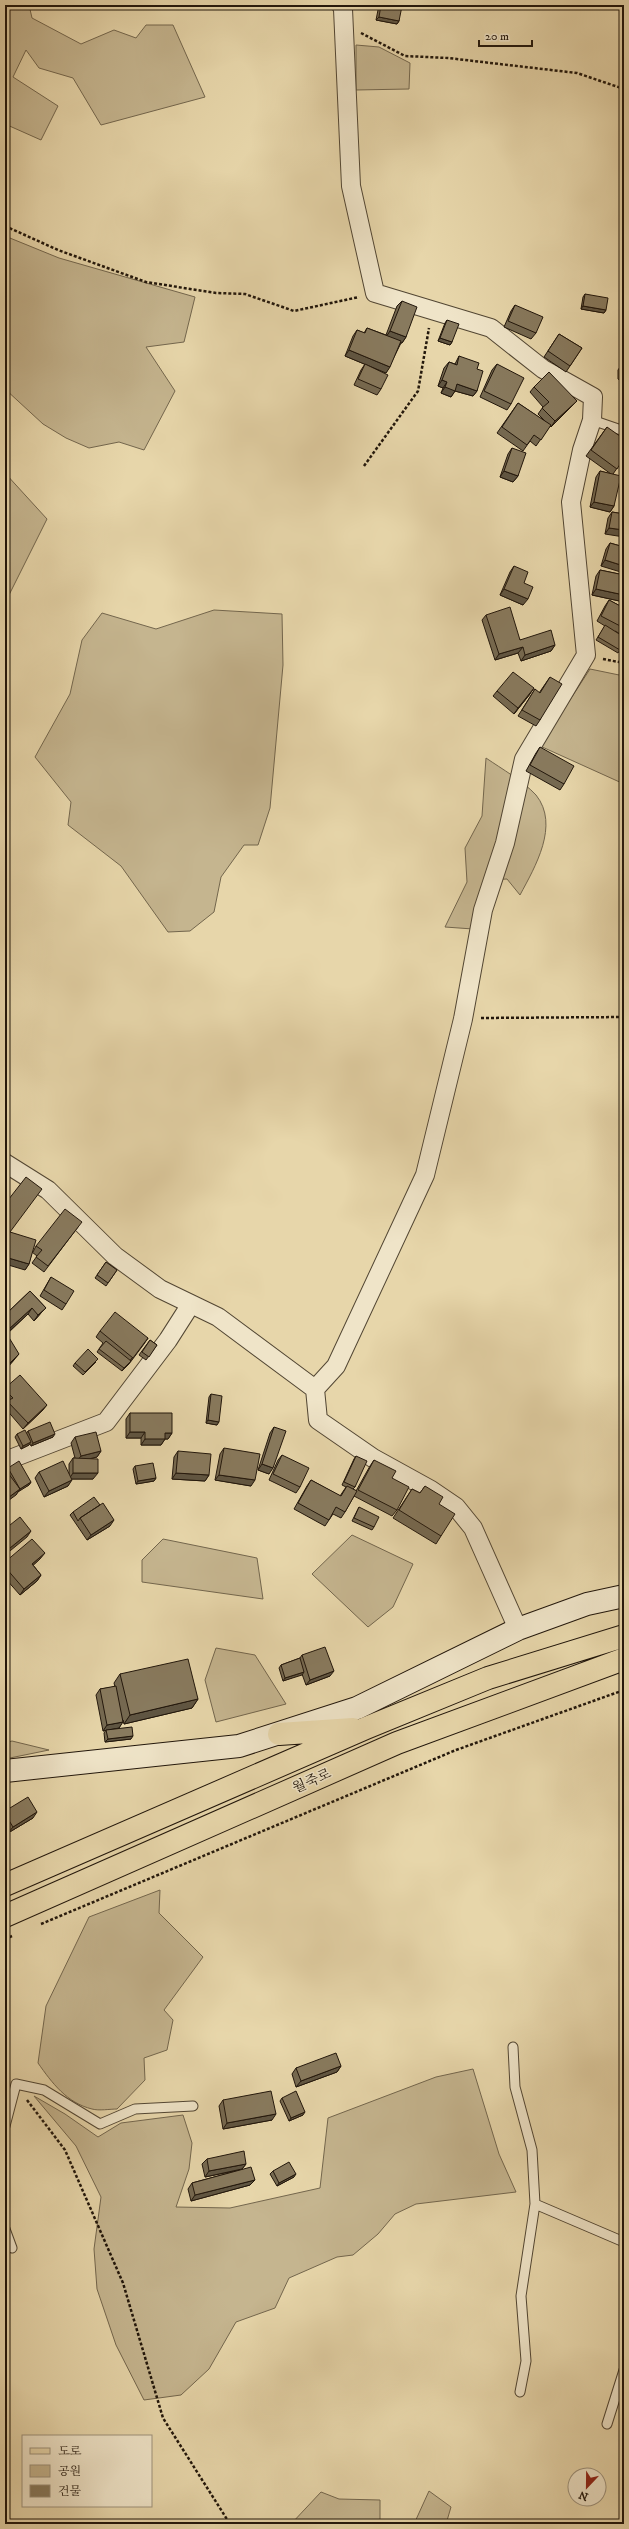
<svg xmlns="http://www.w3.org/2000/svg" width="629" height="2529" viewBox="0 0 629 2529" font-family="'IM FELL DW Pica','Noto Serif KR',serif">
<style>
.green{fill:#c5b58f;stroke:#73664d}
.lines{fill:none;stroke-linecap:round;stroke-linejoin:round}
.lane-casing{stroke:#524633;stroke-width:11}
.street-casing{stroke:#524633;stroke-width:20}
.secondary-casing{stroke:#21160b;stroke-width:24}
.primary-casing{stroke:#21160b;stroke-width:24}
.path{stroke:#21160b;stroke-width:2.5;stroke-dasharray:3 2;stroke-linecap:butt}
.lane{stroke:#efe4c8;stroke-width:9}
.street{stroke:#efe4c8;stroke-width:18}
.secondary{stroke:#efe4c8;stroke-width:22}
.primary{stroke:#e7d6aa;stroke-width:22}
.wall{fill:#756951;stroke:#21160b}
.shaded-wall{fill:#5f5542;stroke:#21160b}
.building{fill:#887a5e;stroke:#21160b}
.labels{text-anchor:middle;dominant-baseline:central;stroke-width:3;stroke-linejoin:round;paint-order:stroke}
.street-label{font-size:14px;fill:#21160b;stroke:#efe4c8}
</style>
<rect width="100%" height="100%" fill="#e7d6aa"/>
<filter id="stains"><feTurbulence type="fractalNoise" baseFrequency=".005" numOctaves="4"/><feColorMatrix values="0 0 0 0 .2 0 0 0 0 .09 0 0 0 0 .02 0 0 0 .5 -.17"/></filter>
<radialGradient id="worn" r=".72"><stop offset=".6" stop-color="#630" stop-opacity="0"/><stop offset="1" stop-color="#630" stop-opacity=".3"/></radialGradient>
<path class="green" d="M5,5H29L32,18L81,44L114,30L136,38L146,25H173L205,97L101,125L73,78L39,68L26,50L13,77L58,106L41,140L5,124Z
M356,45L379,47L410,63L409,89L356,90Z
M5,236L59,258L195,297L184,342L146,347L175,391L144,450L119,442L89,448L66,438L43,424L5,389Z
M5,473L47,519L5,603Z
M214,610L282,614L283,665L270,808L258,845H244L221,877L214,912L190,931L168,932L121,866L68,825L71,802L35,757L70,694L82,640L102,613L156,629Z
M590,669L624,676V784L540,746Z
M486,758C502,769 523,781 536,795C560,825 535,867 520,895L507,879L487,880L473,929L445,927L467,882L465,848L482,816Z
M352,1535L413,1564L393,1607L368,1627L312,1574Z
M163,1539L257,1558L263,1599L142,1582V1560Z
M216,1648L255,1655L286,1704L216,1722L205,1680Z
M12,1741L49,1750L5,1759V1743Z
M160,1890L159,1913L203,1957L164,2010L173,2020L167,2050L144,2058L145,2080L117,2109C110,2109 99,2111 92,2109C67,2103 52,2083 38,2063L46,2006L89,1917Z
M473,2069L499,2154L516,2192L416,2204L395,2214L378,2234L353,2255L337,2257L289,2278L275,2308L236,2322L209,2369L181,2395L144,2400L116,2345L97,2289L94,2249L101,2197L76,2146L34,2096L65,2114L98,2137L121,2123L183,2115L192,2143L189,2169L176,2207L230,2208L320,2188L328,2118L436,2077Z
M429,2491L451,2507L446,2524H414Z
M321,2492L339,2499L380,2500V2524H291Z"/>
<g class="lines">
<g class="lane-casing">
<path id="lane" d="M592,420L624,431
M513,2047L515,2087L532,2150L535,2204
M5,2126L16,2084L44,2090L100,2124L135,2109L193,2106
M5,2229L12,2248
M520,2392L526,2361L521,2296L535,2204L624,2242
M607,2424L624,2370"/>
</g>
<g class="street-casing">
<path id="street" d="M5,1163L48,1190L115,1256L160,1289L218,1317L315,1389L318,1420L373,1458L431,1490L456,1507L473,1528L518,1629
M315,1389L336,1366L425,1175L463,1019L483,910L505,843L524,759L586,655L571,502L582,450L592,420L593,397L543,369L491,328L375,293L351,186L343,9L341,5
M5,1461L106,1422L168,1340L191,1304"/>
</g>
<g class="secondary-casing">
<path id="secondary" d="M5,1771L239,1746L357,1708L518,1629L587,1604L624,1596"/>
</g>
<g class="primary-casing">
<path id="primary" d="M279,1734L353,1729
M5,1885L366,1728L488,1678L624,1636
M5,1916L397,1743L624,1659"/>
</g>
<path class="path" d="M361,33L405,56L448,58L577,73L624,89
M5,226L58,250L146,282L216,293L245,294L294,311L359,297
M364,466L418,391L429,328
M603,659L624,663
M481,1018L624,1017
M41,1924L456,1750L624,1690
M5,1939L12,1936
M27,2100L65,2150L123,2283L163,2418L230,2524"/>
<use href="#lane" class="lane"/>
<use href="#street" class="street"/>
<use href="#secondary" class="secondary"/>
<use href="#primary" class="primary"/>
</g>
<path class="wall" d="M379,5H397L399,21L397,24L376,20Z
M585,294L606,310L604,313L581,309L583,297Z
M402,301L406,337L402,343H401L386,373L345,356L353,336L357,330L364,333L367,328L386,335L397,306Z
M515,305L536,333L531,339L504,327L511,311Z
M447,320L452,342L450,345L438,341L445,323Z
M559,334L582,348L566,372L544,357Z
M459,356L477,369V391L473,396L455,391L451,397L441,393L443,388L438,386L444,368L449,362L455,364Z
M365,364L381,389L377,395L354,385L361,370Z
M497,364L511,404L507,410L480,397L492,370Z
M622,364H624V396H623V383L618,379V370Z
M534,387L577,401L551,427L550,426L536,446L530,441L523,451L497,433L518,403L546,422L538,414L543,407L530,392Z
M607,427L624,458L613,474L614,506L610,512L590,507L596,477L600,471L611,474L586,456Z
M512,448L518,476L513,482L500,477L508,454Z
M612,512L624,514L605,534L608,518Z
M610,543L624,547L601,566L606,549Z
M514,566L523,605L500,595L510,572Z
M600,570L624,575V602L592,595L596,576Z
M609,600L624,608V636L615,631L620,650L618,653L596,640L605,626L597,621L605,606Z
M486,615L520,640L555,645L551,651L521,661L518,653L495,660L482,620Z
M550,677L540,720L536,726L518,716L535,689L539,693Z
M497,691L530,694L514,714L493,696Z
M540,747L564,784L560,790L526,771L536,753Z
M78,1227L44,1272L32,1263L37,1256L32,1252L29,1264L25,1270L10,1232L33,1252L36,1246Z
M106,1262L117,1270L106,1286L95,1278Z
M51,1277L66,1304L62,1310L40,1296Z
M30,1291L46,1308L41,1313L34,1321L28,1314L7,1334L14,1360L5,1370V1315Z
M100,1331L148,1338L122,1371L97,1352L103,1343L96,1337Z
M150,1340L157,1345L146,1360L139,1355Z
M96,1362L83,1375L73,1366L75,1363Z
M5,1388L43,1410L23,1429L5,1408V1404L7,1401L5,1400Z
M211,1394L217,1425L206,1423L209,1397Z
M130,1413L172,1433L168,1439H165L161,1445H141V1438H126V1419Z
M274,1427L269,1474L258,1470L270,1433Z
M28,1431L53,1437L31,1446L30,1444L29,1445L21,1449L15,1437L17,1434H26Z
M75,1437L101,1451L97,1457L90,1459L93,1479H71L68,1486L44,1497L35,1478L39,1472L69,1474V1464L73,1458H75L71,1443Z
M224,1448L251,1486L215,1480L220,1454Z
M178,1451L209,1475L205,1481L172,1479L174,1457Z
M282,1455L300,1487L296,1493L269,1480L278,1460Z
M356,1456L355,1487L353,1489L356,1491L370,1466L374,1460L392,1478L397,1510L392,1516L354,1496L345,1512L341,1518L333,1514L325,1526L294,1509L307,1486L311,1480L340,1496L346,1487L342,1485L354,1459Z
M135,1466L156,1478L154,1481L136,1484L133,1469Z
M8,1468L31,1482L29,1485L18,1491L16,1495L6,1471Z
M425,1486L439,1504L441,1536L436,1544L393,1518L412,1489L420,1493Z
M359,1507L374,1527L372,1530L352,1521Z
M73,1512L110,1526L87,1540L70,1515Z
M40,1559L33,1565L41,1575L37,1581L20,1595L5,1578V1562Z
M302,1655L330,1676L306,1685L302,1674L283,1681L279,1668L281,1665L300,1658Z
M120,1674L198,1699L192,1708L124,1724L123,1720L119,1728L113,1729L131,1739L105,1742L104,1733L106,1730L103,1731L96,1695L100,1689L115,1687L114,1683Z
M5,1811L33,1818L8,1833L5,1827Z
M341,2066L337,2072L296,2087L292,2074L296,2068Z
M282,2098L303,2115L289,2121L280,2101Z
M223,2100L272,2120L223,2129L219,2106Z
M207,2159L246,2164L242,2169L250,2185L191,2201L188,2189L192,2183L240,2170L205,2177L202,2164Z
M273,2171L294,2177L277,2186L270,2174Z"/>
<path class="shaded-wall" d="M379,17L399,21L397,24L376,20Z
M583,306L606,310L604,313L581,309Z
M390,331L406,337L402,343L386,337Z
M440,338L452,342L450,345L438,341Z
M349,350L390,367L386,373L345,356Z
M442,380L447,382L443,388L438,386Z
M457,384L477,391L473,396L455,391L451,397L441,393L445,387Z
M577,401L551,427L555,421Z
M504,471L518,476L513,482L500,477Z
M594,502L614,506L610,512L590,507Z
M609,528L624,530V537L605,534Z
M605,560L624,566V573L601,566Z
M504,589L528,599L523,605L500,595Z
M596,589L624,595V602L592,595Z
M555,645L551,651L521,661L525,655Z
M523,647L518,653L495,660L499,654Z
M534,688L530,694L514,714L518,708Z
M5,1257L29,1264L25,1270L5,1264Z
M32,1308L28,1314L5,1335L9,1329Z
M46,1308L41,1313L34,1321L38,1315Z
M148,1338L144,1344L129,1364L122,1371Z
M19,1354L14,1360L5,1370V1368Z
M47,1405L43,1410L23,1429L28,1423Z
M208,1420L219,1422L217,1425L206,1423Z
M130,1432H145L141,1438H126Z
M165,1433H172L168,1439H165L161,1445H141L145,1439Z
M55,1434L53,1437L31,1446L33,1443Z
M31,1442L29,1445L21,1449L23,1446Z
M101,1451L97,1457L76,1462L81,1456Z
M262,1464L273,1468L269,1474L258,1470Z
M73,1473H98L93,1479H69Z
M176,1473L209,1475L205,1481L172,1479Z
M219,1475L255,1480L251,1486L215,1480Z
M156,1478L154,1481L136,1484L138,1481Z
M72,1480L68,1486L44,1497L49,1491Z
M31,1482L29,1485L18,1492L20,1489Z
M20,1489L16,1495L5,1503V1500Z
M114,1520L110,1526L87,1540L91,1535Z
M31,1531L27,1537L5,1555V1552Z
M45,1553L40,1559L28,1570L32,1564Z
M41,1575L37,1581L20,1595L24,1589Z
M334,1671L330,1676L306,1685L310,1680Z
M304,1672L302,1675L283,1681L285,1678Z
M198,1699L192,1708L124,1724L130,1715Z
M123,1722L119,1728L103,1731L107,1725Z
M133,1736L131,1739L105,1742L108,1739Z
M37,1812L33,1818L8,1833L13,1827Z
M341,2066L337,2072L296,2087L301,2081Z
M305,2112L303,2115L289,2121L291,2118Z
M276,2114L272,2120L223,2129L227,2123Z
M246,2164L242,2169L205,2177L209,2171Z
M296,2174L294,2177L277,2186L279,2183Z
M255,2180L250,2185L191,2201L195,2195Z"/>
<path class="building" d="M381,5H397L402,6L399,21L379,17Z
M585,294L608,298L606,310L583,306Z
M402,301L417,307L406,337L390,331Z
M515,305L543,317L536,333L508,321Z
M447,320L459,324L452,342L440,338Z
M367,328L401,341L390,367L349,350L357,330L365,333Z
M559,334L582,348L570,366L548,351Z
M459,356L479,363L477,369L483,371L477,391L457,384L455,391L445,387L447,382L442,380L449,362L457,365Z
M365,364L388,375L381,389L358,379Z
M497,364L524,378L511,404L484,391Z
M622,364H624V374L622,373Z
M549,372L577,401L555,421L542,408L549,402L534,387Z
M518,403L551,425L541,440L534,435L527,445L502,427Z
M607,427L624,439V458L617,469L591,450Z
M512,448L526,453L518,476L504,471Z
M600,471L621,476L614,506L594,502Z
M612,512L624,514V530L609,528Z
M610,543L624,547V566L605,560Z
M514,566L528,572L524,583L533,587L528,599L504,589Z
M600,570L624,575V595L596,589Z
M609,600L624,608V628L601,616Z
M510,607L520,640L551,630L555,645L525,655L523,647L499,654L486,615Z
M605,625L624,637V643L620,650L598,637Z
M513,672L534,688L518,708L497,691Z
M550,677L562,684L540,720L522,710L535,689L540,693Z
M540,747L574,766L564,784L530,765Z
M26,1177L42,1189L10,1232L36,1240L29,1264L5,1257V1204Z
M65,1209L82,1222L48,1266L36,1257L42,1250L36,1246Z
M106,1262L117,1270L108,1283L97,1275Z
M51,1277L74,1291L66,1304L44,1290Z
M30,1291L46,1308L38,1315L32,1308L9,1329L5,1325V1315Z
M115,1312L148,1338L133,1358L100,1331Z
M5,1331L19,1354L5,1368Z
M150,1340L157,1345L149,1357L142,1352Z
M106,1341L131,1361L124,1368L99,1349Z
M88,1349L98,1359L85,1372L75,1363Z
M20,1375L47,1405L28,1423L7,1401L13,1398L5,1390V1388Z
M211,1394L222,1396L219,1422L208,1420Z
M130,1413H172V1433H165V1439H145V1432H130Z
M50,1422L55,1434L33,1443L28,1431Z
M274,1427L286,1431L273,1468L262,1464Z
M25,1430L31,1442L23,1446L17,1434Z
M96,1432L101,1451L81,1456L75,1437Z
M224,1448L260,1454L255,1480L219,1475Z
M178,1451L211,1454L209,1475L176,1473Z
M282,1455L309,1468L300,1487L273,1474Z
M356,1456L367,1461L355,1487L344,1482Z
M73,1458L98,1459V1473H73Z
M374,1460L396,1471L392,1478L409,1487L397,1510L358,1490Z
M19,1461L31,1482L20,1489L8,1468Z
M63,1461L72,1480L49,1491L39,1472Z
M153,1463L156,1478L138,1481L135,1466Z
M5,1469L20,1489L5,1500Z
M311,1480L341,1496L347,1486L357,1491L345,1512L336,1507L329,1520L298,1503Z
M425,1486L443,1497L439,1504L455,1514L441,1536L399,1510L412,1489L420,1493Z
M94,1497L100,1505L80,1518L78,1521L73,1512Z
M103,1503L114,1520L91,1535L80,1518Z
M359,1507L379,1517L374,1527L354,1518Z
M20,1517L31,1531L5,1552V1529Z
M32,1539L45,1553L32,1564L41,1575L24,1589L5,1567V1562Z
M325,1647L334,1671L310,1680L302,1655Z
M300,1658L304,1672L285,1678L281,1665Z
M188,1659L198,1699L130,1715L120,1674Z
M116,1686L123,1722L107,1725L100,1689Z
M132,1727L133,1736L108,1739L106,1730Z
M28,1797L37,1812L13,1827L5,1814V1811Z
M336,2053L341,2066L301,2081L296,2068Z
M271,2091L276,2114L227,2123L223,2100Z
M296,2091L305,2112L291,2118L282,2098Z
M244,2151L246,2164L209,2171L207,2159Z
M289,2162L296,2174L279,2183L273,2171Z
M251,2167L255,2180L195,2195L192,2183Z"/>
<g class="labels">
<g class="street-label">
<text transform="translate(312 1781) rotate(-24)">월죽로</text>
</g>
</g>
<rect width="629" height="2529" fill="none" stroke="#e7d6aa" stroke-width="20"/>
<rect x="6" y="6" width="617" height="2517" fill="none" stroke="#21160b" stroke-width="2"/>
<rect x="10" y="10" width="609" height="2509" fill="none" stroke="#21160b"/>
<rect x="22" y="2435" width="130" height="72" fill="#efe4c8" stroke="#9d927c"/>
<rect x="30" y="2448" width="20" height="6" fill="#e7d6aa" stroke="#9d927c"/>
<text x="58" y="2455" font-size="12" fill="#21160b">도로</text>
<rect x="30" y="2465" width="20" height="12" fill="#c5b58f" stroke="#9d927c"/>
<text x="58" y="2475" font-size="12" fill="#21160b">공원</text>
<rect x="30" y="2485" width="20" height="12" fill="#887a5e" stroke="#9d927c"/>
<text x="58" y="2495" font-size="12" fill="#21160b">건물</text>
<g transform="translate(587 2487) rotate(202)"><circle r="19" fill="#efe4c8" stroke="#9d927c"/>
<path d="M0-3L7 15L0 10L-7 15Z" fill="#8f2418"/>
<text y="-6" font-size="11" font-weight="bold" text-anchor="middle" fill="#21160b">N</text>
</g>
<path d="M479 40v6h53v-6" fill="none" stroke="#21160b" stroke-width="2"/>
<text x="485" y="40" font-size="12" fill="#21160b" stroke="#efe4c8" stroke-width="3" paint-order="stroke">20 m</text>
<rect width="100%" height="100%" filter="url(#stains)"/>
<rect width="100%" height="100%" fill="url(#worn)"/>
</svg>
